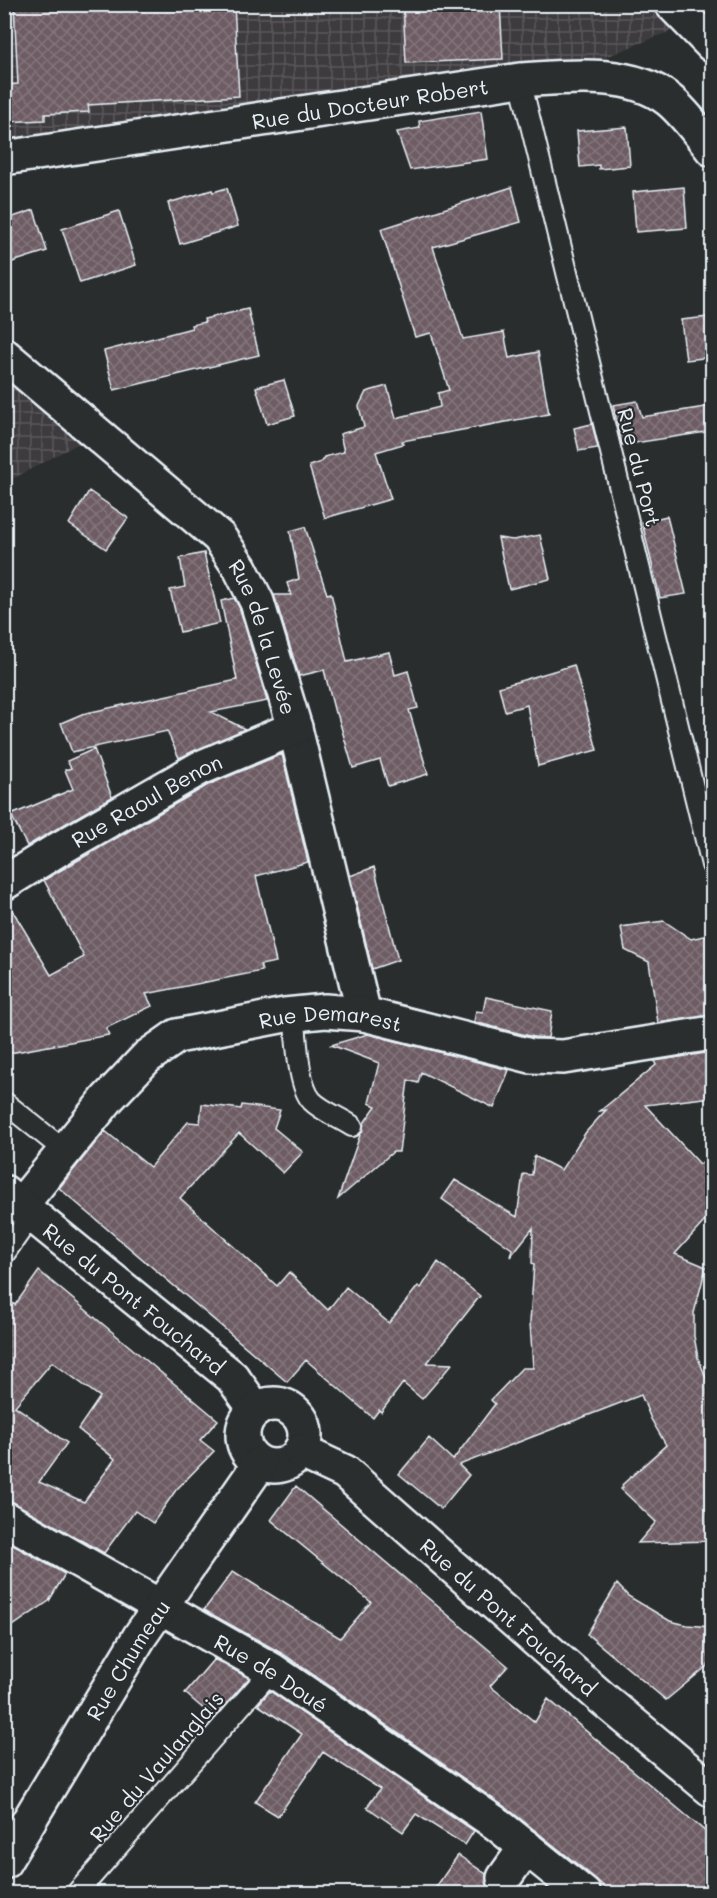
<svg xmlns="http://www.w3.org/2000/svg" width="717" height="1898" viewBox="0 0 717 1898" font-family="Mali,sans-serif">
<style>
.industrial{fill:url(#industrial-grid)}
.building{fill:url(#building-cross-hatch);stroke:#e8f1f8;stroke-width:1.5;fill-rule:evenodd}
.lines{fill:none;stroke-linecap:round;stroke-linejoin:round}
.lane-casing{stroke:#e8f1f8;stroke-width:24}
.street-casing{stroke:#e8f1f8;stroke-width:38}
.secondary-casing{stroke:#e8f1f8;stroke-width:38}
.lane{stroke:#2a2d2e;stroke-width:20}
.street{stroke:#2a2d2e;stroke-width:33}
.secondary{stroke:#2a2d2e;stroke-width:33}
.labels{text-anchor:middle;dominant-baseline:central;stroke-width:4.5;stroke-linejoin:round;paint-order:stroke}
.street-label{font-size:21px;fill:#e8f1f8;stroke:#2a2d2e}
</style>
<defs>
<pattern id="industrial-grid" width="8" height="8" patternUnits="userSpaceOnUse" patternTransform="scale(1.5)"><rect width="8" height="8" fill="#3e3b3e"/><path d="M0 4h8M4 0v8" fill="none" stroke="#5a585b"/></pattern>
<pattern id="building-cross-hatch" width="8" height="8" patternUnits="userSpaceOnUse" patternTransform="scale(1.5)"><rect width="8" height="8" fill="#6e5c64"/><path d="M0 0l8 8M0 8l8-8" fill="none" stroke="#83747b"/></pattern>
</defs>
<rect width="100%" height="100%" fill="#2a2d2e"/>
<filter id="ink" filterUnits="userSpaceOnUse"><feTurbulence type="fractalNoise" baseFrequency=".0167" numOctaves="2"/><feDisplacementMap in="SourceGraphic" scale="12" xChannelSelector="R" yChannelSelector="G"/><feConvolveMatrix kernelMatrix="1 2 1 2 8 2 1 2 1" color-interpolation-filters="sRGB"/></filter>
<g filter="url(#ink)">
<path class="industrial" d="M695,4L706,17L573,70L5,145L4,5Z
M4,375L83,441L5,483H4Z"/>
<path class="building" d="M14,4H234L239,96L88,105L89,112L45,114V120L4,122V85L18,84Z
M403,4H500L503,59L406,63Z
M481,111L488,159L410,170L397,132L420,128L419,121Z
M627,127L630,166L599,169V165L580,167L577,131Z
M512,187L521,222L433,247L463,339L504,332L509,358L538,352L549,414L402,441L403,444L376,452L391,499L325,518L309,466L321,462L324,457L344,452L340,434L364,427L359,406L366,392L387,386L396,418L440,407L438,393L449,390L431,333L415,337L381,229Z
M684,187L687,228L636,232L633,192Z
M227,188L238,226L180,244L168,203L212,190L213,192Z
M34,210L47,251L9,263L4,248V220Z
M119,211L136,265L80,283L62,229Z
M248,309L259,355L114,390L104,351L192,328L191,325L205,322L204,319Z
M708,317L712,357L686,360L681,320Z
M284,380L295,416L267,424L256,387Z
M637,401L642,417L712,406V431L622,445L613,405Z
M592,424L598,448L579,451L574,428Z
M89,491L128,518L106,549L69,524Z
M667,516L686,594L660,598L642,522Z
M305,527L327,594L331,593L347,662L389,652L395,675L408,671L418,708L409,710L428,774L388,786L380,760L353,768L337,713H335L324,670L299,676L274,595H291L287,583L299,579L290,531Z
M540,535L550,579L509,589L498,538L513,540Z
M204,553L220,623L180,632L170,590L185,587L180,558Z
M234,598L240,609L267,701L211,712L245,729L179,758L167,731L72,752L61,723L82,714L237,680L221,601Z
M574,665L597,750L538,766L527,705L505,711L499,687Z
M94,749L112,797L27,846L11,815L73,789L65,770L71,768L67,761Z
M282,754L308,862L256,876L276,962L260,965L262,971L146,994L152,1006L106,1028L109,1035L4,1054V902L7,901L51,975L84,957L44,880L208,785Z
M374,867L398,960L372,969L350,876Z
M664,921L691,939L712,934V1015L658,1023L649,962L625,950L621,927Z
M486,997L552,1011L548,1038L534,1037L474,1022L476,1011L483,1012Z
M368,1034L509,1070L494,1108L421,1072L418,1083L408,1080L399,1152H393L338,1199L360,1135L362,1132L364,1123L376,1106L369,1103L379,1063L331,1045Z
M712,1052V1097L645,1105L700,1164L712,1155V1213L675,1254L706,1267L694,1313V1336L698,1358L712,1392V1541L638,1543L656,1522L621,1489L623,1487L622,1485L666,1445L651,1419L641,1395L459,1465L469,1475L441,1509L399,1474L429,1438L453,1460L495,1404L491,1400L522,1368H533L530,1322L534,1264L532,1263L533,1228L510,1257L512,1249L442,1199L455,1180L517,1217L523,1174L532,1175L534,1156L561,1170L586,1132L606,1110L600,1111L656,1065L654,1061Z
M202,1104L241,1109L242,1105L280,1110L274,1128L303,1152L283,1173L239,1133L180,1198L277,1286L289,1272L328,1310L346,1287L389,1323L418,1286L421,1288L438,1262L480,1296L427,1363L452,1364L422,1399L403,1383L381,1412L379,1410L373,1418L306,1360L287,1382L59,1188L105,1131L150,1167L188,1122L200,1123Z
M39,1271L218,1420L200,1440L214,1451L176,1490L153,1523L135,1511L104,1553L13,1502L4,1499V1298L15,1305ZM52,1362L100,1397L78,1429L115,1459L84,1502L39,1482L67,1443L15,1406Z
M296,1486L508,1666L490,1686L535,1722L548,1699L712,1837V1893H610L596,1879L508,1809L283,1654L204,1610L233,1571L340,1638L371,1602L271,1520Z
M4,1540L65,1574L49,1601L4,1632Z
M617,1584L628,1596L670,1621L687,1625L712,1627V1662L666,1700L587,1634Z
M214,1659L249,1678L214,1718L185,1693Z
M270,1691L474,1831L465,1845L416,1814L403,1832L367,1807L380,1789L323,1752L278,1816L255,1802L302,1734L258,1705Z
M458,1855L486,1874L487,1885L494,1893H432Z"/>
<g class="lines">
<g class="lane-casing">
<path id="lane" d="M520,80L712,865
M294,1014C297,1035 297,1085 312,1101C322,1111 340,1118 352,1126
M4,1102L65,1151
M4,1254L32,1214
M76,1894L272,1670"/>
</g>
<g class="street-casing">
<g id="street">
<path id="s1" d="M4,158L520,80C566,77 631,69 669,100C685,113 699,133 712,149"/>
<path id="s2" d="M4,355L219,537L240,568L257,602L295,728L364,1014"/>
<path id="s3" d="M4,883L57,850L200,768L295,728"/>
<path id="s4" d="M21,1205L108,1098L147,1057L177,1036L285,1015L325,1011L364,1014L531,1056L563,1057L712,1033"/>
<path id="s5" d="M4,1518L272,1670L497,1824L584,1894"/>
<path d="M504,1878L526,1847"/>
</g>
</g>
<g class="secondary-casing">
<g id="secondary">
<path d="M672,4L712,45"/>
<path id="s6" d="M4,1192L232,1377L256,1410"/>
<circle cx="274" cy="1435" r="31"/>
<path id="s7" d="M300,1451L345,1472L602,1698L712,1790"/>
<path id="s8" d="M4,1862L140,1636L260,1463"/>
</g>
</g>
<use href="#lane" class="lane"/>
<use href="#street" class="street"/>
<use href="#secondary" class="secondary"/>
</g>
</g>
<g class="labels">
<g class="street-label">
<text stroke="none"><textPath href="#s1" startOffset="370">Rue du Docteur Robert</textPath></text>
<text transform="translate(640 467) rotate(76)">Rue du Port</text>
<text stroke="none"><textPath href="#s2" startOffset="392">Rue de la Levée</textPath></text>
<text stroke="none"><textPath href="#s3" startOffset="165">Rue Raoul Benon</textPath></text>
<text stroke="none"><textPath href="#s4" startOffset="387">Rue Demarest</textPath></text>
<text stroke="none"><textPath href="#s6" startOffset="168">Rue du Pont Fouchard</textPath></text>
<text stroke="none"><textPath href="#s7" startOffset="268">Rue du Pont Fouchard</textPath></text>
<text stroke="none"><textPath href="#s8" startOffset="237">Rue Chumeau</textPath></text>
<text stroke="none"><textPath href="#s5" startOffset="309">Rue de Doué</textPath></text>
<text transform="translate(156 1766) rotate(-49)">Rue du Vaulanglais</text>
</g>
</g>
<rect width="717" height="1898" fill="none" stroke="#2a2d2e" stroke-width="24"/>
<rect x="12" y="12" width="693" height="1874" fill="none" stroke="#e8f1f8" stroke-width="2" filter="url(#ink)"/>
</svg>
